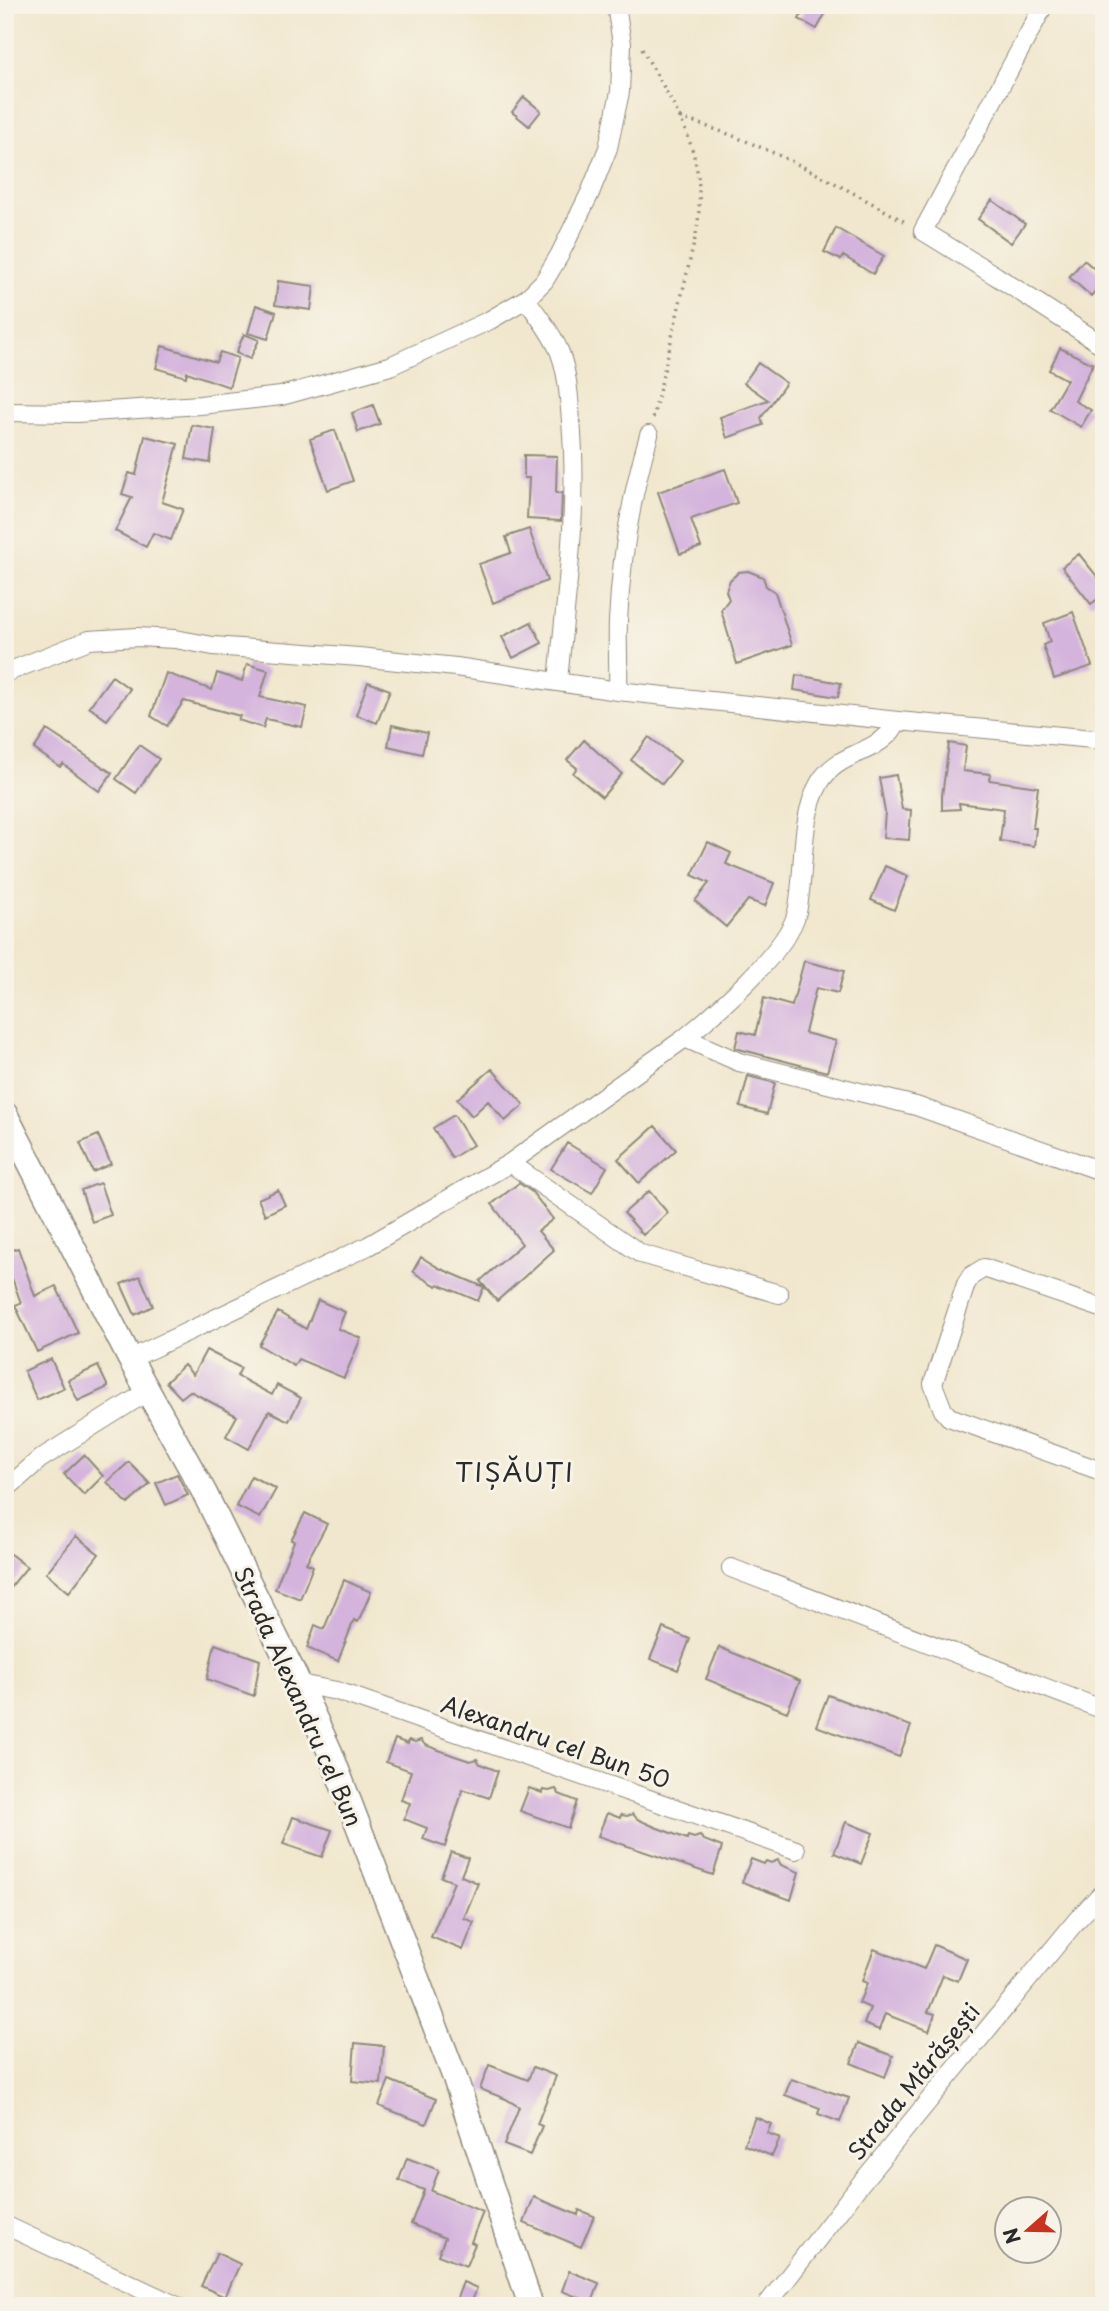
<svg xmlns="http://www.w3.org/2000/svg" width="1109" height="2311" viewBox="0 0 1109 2311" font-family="'Playpen Sans',sans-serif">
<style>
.building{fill:#d4b4dd}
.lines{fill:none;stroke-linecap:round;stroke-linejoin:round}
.street-casing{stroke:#8e897c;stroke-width:20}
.secondary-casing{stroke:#8e897c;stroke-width:27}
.path{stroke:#8e897c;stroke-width:3.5;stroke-dasharray:2 5;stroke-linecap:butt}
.street{stroke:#fff;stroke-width:18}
.secondary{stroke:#fff;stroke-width:24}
.labels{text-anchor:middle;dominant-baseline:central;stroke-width:6;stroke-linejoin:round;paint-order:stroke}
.street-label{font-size:23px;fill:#2b2b2b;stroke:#f7f3e8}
.quarter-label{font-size:26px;letter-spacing:2px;fill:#2b2b2b;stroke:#f7f3e8}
</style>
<rect width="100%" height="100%" fill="#f7f3e8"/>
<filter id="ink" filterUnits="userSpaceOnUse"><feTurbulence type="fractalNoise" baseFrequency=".0143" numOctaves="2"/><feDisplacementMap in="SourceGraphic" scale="14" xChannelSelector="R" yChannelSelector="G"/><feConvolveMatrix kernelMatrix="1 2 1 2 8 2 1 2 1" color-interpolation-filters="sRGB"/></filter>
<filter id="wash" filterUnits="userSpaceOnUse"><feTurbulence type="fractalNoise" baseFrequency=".00686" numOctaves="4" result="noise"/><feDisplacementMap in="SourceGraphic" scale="28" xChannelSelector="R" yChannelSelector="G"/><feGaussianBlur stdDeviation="1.57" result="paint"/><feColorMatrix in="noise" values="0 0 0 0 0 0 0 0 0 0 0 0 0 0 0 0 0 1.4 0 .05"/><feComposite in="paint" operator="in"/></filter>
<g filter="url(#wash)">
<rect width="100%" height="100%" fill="#f1e7ce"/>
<g id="blocks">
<path class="building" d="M807,5H830L817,29L799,19Z
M524,97L541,111L529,126L512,112Z
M992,200L1025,224L1011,243L978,219Z
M836,228L884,256L873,274L843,256L841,260L824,252Z
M1084,260L1104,277V281L1091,296L1069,277Z
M278,281L314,286L311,310L275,305Z
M256,305L276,312L268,339L248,333Z
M244,334L259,340L250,359L236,353Z
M162,346L216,362L220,352L238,358L229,387L187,372L186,377L156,368Z
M1060,348L1093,364L1075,401L1091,410L1081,427L1050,409L1067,380L1049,370Z
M758,363L786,383L761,418L763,425L727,438L720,417L768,400L744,383Z
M373,405L380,424L358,432L352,413Z
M192,425L215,429L210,463L186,459Z
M335,430L353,481L328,490L310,439Z
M145,436L178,444L162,502L183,509L171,540L153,533L146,547L115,531L132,497L122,494L129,473L136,475Z
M524,455L557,456L556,493H562L561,521L527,519L529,478H524Z
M725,469L737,503L691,519L701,547L680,554L658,492Z
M529,529L547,581L493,603L479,564L511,553L506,537Z
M1079,554L1104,585V594L1091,604L1062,567Z
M748,571L763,577L766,586L775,592L792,645L737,664L721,610L729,599L726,591L730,580L739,572Z
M1073,612L1092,666L1054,679L1043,645L1050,642L1044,623Z
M531,622L542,643L513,658L502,637Z
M247,664L268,670L260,697L307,707L302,727L266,719L263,728L238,720L240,716L184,701L167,726L151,716L166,673L212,690L217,673L242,681Z
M796,675L841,683L838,697L794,690Z
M112,676L130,689L107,720L89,707Z
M368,682L390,690L377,723L356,715Z
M392,725L427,733L422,754L388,746Z
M47,730L112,773L99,791L63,764L60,767L34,749Z
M649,737L680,761L662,784L631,760Z
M584,740L622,774L602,797L573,773L577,768L567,760Z
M949,743L966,746L963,771L990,774L989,780L1038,787L1033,828H1036L1034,846L1000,841L1004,809L959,803L960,809L942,810V796Z
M139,745L159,759L136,793L116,779Z
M896,775L902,809L911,810L909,840L883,838L885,812L879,778Z
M708,842L731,853L726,864L774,883L765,906L748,900L726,927L695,901L709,883L692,875Z
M885,866L908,876L894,910L871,900Z
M804,961L844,971L838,993L816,988L805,1033L836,1041L827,1072L735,1048L739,1031L755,1035L764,998L792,1006Z
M492,1069L524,1105L505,1121L488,1101L472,1116L457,1099Z
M748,1076L775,1083L767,1114L740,1107Z
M454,1115L473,1145L452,1158L433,1128Z
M655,1126L676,1150L639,1183L618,1159Z
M98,1135L111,1164L93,1172L80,1143Z
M567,1143L607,1167L592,1193L551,1169Z
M100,1183L111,1215L92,1222L81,1190Z
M519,1183L532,1192L553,1219L538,1231L554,1250L497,1301L480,1281L522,1244L492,1204Z
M278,1190L285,1205L265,1215L258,1199Z
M649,1191L668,1213L643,1235L624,1213Z
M18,1248L35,1296L56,1286L78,1333L37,1352L15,1305L21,1303L5,1259V1252Z
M421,1257L439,1268L484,1287L478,1301L438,1284L437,1286L419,1276L413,1271Z
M140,1276L153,1306L135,1315L121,1284Z
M318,1300L345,1312L338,1329L361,1338L344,1378L298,1359L294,1366L259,1345L278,1312L306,1329Z
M206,1350L241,1368L237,1376L272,1395L277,1385L301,1398L289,1421L269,1411L249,1449L226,1436L237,1416L190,1391L181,1398L166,1382L184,1365L193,1375Z
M51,1359L64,1388L37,1400L24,1371Z
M98,1366L108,1387L78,1401L68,1380Z
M84,1455L103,1476L84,1495L64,1474Z
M129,1462L150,1484L128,1504L107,1482Z
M177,1474L188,1495L166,1505L156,1483Z
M251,1476L276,1489L260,1518L236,1506Z
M305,1513L327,1524L306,1563L313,1566L300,1599L275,1589L294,1541L291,1540Z
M76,1536L99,1554L69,1592L46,1573Z
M5,1550L27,1567L5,1594Z
M344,1580L371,1592L358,1622L354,1620L338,1661L307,1648L315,1625L324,1629Z
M663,1628L690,1639L678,1670L650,1659Z
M215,1644L260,1660L254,1696L207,1679Z
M719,1647L800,1681L787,1712L706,1679Z
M828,1695L911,1726L899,1757L816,1726Z
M395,1739L408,1744L409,1740L415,1742L421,1740L425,1745L455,1756L470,1761L477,1759L480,1764L498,1771L489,1798L463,1789L445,1847L423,1839L427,1828L404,1819L410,1803L401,1800L411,1771L386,1762Z
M529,1788L542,1793L543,1790L549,1791L556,1789L559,1794L577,1801L568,1828L520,1811Z
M607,1813L620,1818L621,1815L627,1816L633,1814L637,1819L655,1827L687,1839L688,1836L694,1838L700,1836L704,1840L722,1847L713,1875L598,1836Z
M293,1817L332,1830L322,1857L283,1844Z
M846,1822L873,1833L861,1864L834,1853Z
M451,1852L468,1858L461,1876L478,1883L464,1918L474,1922L463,1950L431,1937L454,1882L441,1877Z
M751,1859L764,1864L766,1861L771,1863L778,1860L781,1865L799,1872L791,1900L742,1882Z
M934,1945L967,1959L958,1981L943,1975L928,2012L935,2014L929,2031L885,2014L879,2030L864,2024L870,2008L859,2003L867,1983L862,1981L874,1949L924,1969Z
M355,2043L384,2046L381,2084L352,2081Z
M859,2043L893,2056L885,2077L851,2063Z
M489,2065L528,2080L533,2067L556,2076L537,2124L542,2126L530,2155L504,2145L519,2107L506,2099L480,2089Z
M791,2079L849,2098L840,2122L818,2114L820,2108L785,2095Z
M389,2080L436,2099L426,2124L379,2106Z
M755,2117L771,2124L767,2133L780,2138L772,2156L744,2145Z
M407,2158L439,2170L431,2191L483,2212L471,2242L475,2244L466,2266L438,2255L445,2238L411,2224L424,2190L399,2180Z
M534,2197L578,2215L579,2210L594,2216L581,2247L524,2223Z
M217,2253L240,2264L225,2297L201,2286Z
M569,2271L599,2283L592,2303L562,2291Z
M463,2282L477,2288L470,2306H454Z"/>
</g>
</g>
<g filter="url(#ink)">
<use href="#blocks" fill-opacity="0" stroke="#8e897c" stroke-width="2"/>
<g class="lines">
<g class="street-casing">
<path id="street" d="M1044,5L923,231L996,276L1104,346
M526,299C538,316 552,333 560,353C568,375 569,398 571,421C579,508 566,595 558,681
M5,412L77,413L200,405L281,396L390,366L490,320L526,299L544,281L559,256L590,193L608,148L620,92L622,44L616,5
M5,673L89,640L137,637L175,639L213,646L359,657L456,667L618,691L898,721L1104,740
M618,691C619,668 617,645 618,621C621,557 631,496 649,435
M685,1038L739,1062L916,1106L1104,1172
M510,1163L641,1254L779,1294
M1104,1309L984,1268L971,1276L966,1284L933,1384L943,1410L949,1417L1104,1472
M130,1359L368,1246L510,1163L685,1038C715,1013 789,949 797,912C806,870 798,821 820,782C837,754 868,755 889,734C892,731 895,725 898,721
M5,1490L40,1459L147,1392
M731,1568L1104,1710
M299,1684L337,1691L796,1850
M5,2225L177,2306
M766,2306L857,2188L1077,1920L1104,1891"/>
</g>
<g class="secondary-casing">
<path id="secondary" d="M5,1114L130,1359L204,1492L299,1684L330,1752L455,2078L531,2306"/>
</g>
<path class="path" d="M642,49C678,113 708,153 697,230L653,418
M680,118C760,141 835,182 907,223"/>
<use href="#street" class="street"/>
<use href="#secondary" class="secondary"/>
</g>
</g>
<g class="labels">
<g class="street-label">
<text transform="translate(299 1696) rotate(66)">Strada Alexandru cel Bun</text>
<text transform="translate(556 1741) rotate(19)">Alexandru cel Bun 50</text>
<text transform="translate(913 2081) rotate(-51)">Strada Mărășești</text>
</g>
<g class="quarter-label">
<text x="515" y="1471">TIȘĂUȚI</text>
</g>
</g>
<rect width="1109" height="2311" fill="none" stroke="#f7f3e8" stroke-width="28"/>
<g transform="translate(1028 2230) rotate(250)"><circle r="33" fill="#f7f3e8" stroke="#a5a39c" stroke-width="2"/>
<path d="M0-5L12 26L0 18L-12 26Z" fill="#c8321e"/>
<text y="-10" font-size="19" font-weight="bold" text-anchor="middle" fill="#2b2b2b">N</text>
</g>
</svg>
